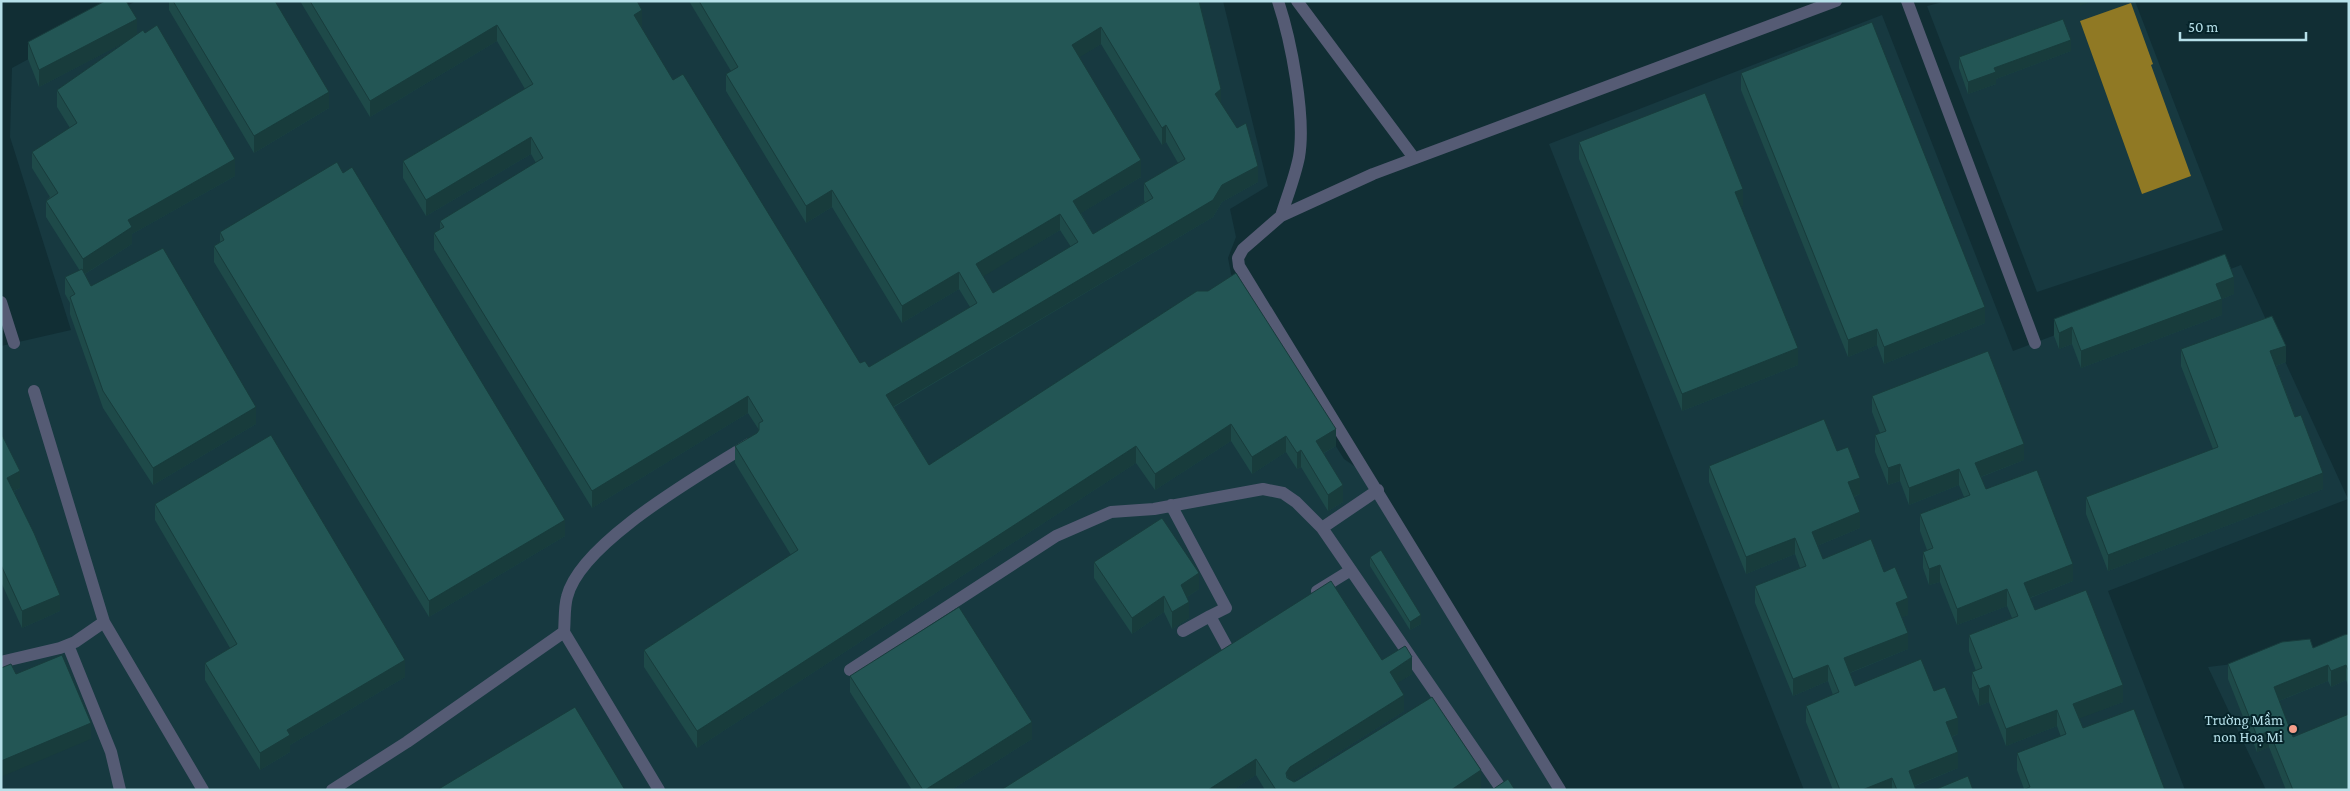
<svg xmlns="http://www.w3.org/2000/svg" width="2350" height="791" viewBox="0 0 2350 791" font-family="'Crimson Pro',serif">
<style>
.built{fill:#173940}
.water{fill:#907924}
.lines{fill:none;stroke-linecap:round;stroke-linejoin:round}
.minor{stroke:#555b74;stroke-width:12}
.wall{fill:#1e4a49;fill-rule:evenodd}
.shaded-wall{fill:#183c3c}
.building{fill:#235655;stroke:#183c3c;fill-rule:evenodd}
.poi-dot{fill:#f49e8a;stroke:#06242a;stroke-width:2}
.labels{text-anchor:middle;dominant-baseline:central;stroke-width:4;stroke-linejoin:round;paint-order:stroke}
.poi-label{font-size:15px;fill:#b6e0e9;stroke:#06242a;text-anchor:end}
</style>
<rect width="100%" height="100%" fill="#112e34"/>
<path class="built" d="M136,1H1223L1268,186L1230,209L1236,237L1228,258L1233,284L1344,459L1370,477L1560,790H1V346L71,330L10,137L12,68Z
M1947,1H2135L2223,230L2037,292L1927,6Z
M1882,15L2013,351L2241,265L2348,499L2108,591L2185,790H1804L1549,144Z
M2349,650V790H2266L2208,667Z"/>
<path class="water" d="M2131,3L2153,64L2151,65L2191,176L2142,194L2080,21Z"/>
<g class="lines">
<path class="minor" d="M1278,1C1291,40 1306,117 1299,157C1295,177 1287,197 1281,216
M1297,1L1414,158
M1907,1L2035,343
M1,302L14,343
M34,391L104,622L203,790
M1171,505L1226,608L1210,616L1228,649
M1322,528L1378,490
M1317,591L1351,570
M1183,631L1210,616
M564,632L659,790
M68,645L111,752L120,790
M1,662L60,648L75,642L104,622
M850,670L1056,536L1111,512L1154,509L1263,489L1283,493L1296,502L1322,528L1498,784
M332,790L407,742L564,632C565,621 564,608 567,597C580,542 702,474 749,444
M1560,790L1239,266L1238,258L1243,249L1281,216L1373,174L1836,1"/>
</g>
<path class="wall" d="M169,1H275L329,108L254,153L169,10Z
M300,1H637L642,26L641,27L673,80L860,363L869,367L970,307L959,289L902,323L832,207L806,223L726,91V74L731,71L689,1H1199L1221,104L1258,182L1222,202L1213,217L894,407L929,465L1197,291L1336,446L1324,453L1343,502L1328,511L1301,467L1297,469L1286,452L1252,474L1231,441L1155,490L1136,463L697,748L644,667V650L791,555L735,463V446L757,433L759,430L748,413L592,508L434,250V233L440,230V221L536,163L531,154L426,216L403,178V161L525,89L497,41L370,117ZM1101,44L1162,145L1166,142L1178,163L1144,183V200L1145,202L1093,234L1081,213L1141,177L1079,57ZM1060,230L1071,247L993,293L983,276Z
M137,34L235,176L132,234V244L85,274L91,286L256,424L153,485L103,408L70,314V303L65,294V277L80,271L46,217V201L50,197L32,168V152L70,128L57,107V90L127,41L39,87L28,59V42Z
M2071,51L1996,79V84L1968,94L1959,68V57Z
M1741,73L1985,323L1884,364L1877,345L1848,357L1741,90Z
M1579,142L1743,206H1741L1798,365L1682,411L1579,159Z
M220,232L565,536L429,617L214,262V246L220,242Z
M2234,294L2222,299V315L2081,368L2072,344L2059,349L2054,336V319Z
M2181,349L2286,362L2276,366L2323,489L2108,571L2086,514V497L2213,449L2181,366Z
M1872,396L2024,460L1981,477L1986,489L2073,581L2030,598L2035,610L2123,702L2079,718L2083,728L2165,790L2024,789L2017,770V753L2061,737L2057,726L2006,746L1989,702L1979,706L1972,689V672L1976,671L1969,651V635L2012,618L2007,606L1957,625L1940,582L1929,585L1923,568V552L1927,550L1920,531V514L1964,497L1959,485L1909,505L1900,481L1888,485L1875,452V435L1880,433L1872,412Z
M1,433L20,488L14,491L60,611L22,628L1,582Z
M1837,451L1860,494L1854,497L1860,528L1817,546L1823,559L1884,572L1908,615L1902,617L1908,649L1850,673L1855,686L1934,691L1958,734L1952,737L1958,768L1915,786L1916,790H1833L1806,722V706L1833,695L1828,681L1793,696L1755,603V586L1800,568L1795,554L1746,574L1709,482V466Z
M155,504L405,677L290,745V752L260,770L205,680V663L230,648L155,520Z
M1370,557L1421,624L1410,630L1370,566Z
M1094,562L1199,589L1187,597L1189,618L1172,629L1164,612L1132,634L1094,578Z
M2349,634L2348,685L2346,680L2331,687L2328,681L2279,701L2293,737L2349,790H2286L2269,747L2257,752L2228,679V664L2313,648Z
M1382,660L1412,674L1397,683L1404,711L1293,781L1481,787L1477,790H1265L1256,775L1233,790H1001Z
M850,676L1032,739L951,790H912L850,692Z"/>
<path class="shaded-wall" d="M2080,1H2093L2080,6Z
M642,10V26L634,31V15Z
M137,19V36L39,87V70Z
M497,25V41L370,117V101Z
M1101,27V44L1072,62V45Z
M2071,40V51L1996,79V84L1968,94V82L1994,68Z
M1221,89V105L1215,94Z
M329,92V108L254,153V136Z
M1166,125V142L1162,145V128Z
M531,137V154L426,216V200Z
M235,159V176L132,234V244L83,275V259L128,220Z
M1141,160V177L1073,218V201Z
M1258,166V182L1222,202L1213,217L886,411V395L1222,185Z
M1743,189V206L1735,209V192Z
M832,190V207L806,223V206Z
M1060,214V230L976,281V264Z
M959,272V289L902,323V306Z
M2234,277V294L2222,299V315L2081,368V351L2216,284Z
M1985,307V323L1884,364V347Z
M2072,327V344L2059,349V333Z
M1877,329V345L1848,357V340Z
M2286,346V362L2270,368V351Z
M1798,348V365L1682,411V394Z
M748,396V413L592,508V491Z
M256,407V424L153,485V468Z
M1231,424V441L1155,490V474Z
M1336,429V446L1316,457V441Z
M1286,436V452L1252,474V457Z
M2024,444V460L1975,479V463Z
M1136,446V463L697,748V731Z
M1301,450V467L1297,469V453Z
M1900,464V481L1888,485V468Z
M1959,469V485L1909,505V488Z
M20,471V488L7,494V478Z
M2323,473V489L2108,571V555Z
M1860,478V494L1848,499V482Z
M1343,485V502L1328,511V495Z
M1860,512V528L1812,548V532Z
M565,520V536L429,617V601Z
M1795,538V554L1746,574V557Z
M2073,564V581L2024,600V583Z
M1940,565V582L1929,585V569Z
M1199,573V589L1181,601V585Z
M2007,589V606L1957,625V609Z
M60,595V611L22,628V611Z
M1164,596V612L1132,634V618Z
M1908,598V615L1896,620V603Z
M1189,602V618L1172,629V612Z
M1421,615V624L1410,630V622Z
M1908,633V649L1844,675V658Z
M1412,657V674L1390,688V672Z
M405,660V677L290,745V752L260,770V753L287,730Z
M1828,665V681L1793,696V679Z
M2328,665V681L2274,703V687Z
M2346,665V680L2331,687V671Z
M2349,669V685H2348V670Z
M1989,685V702L1979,706V689Z
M2123,685V702L2073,721V704Z
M1404,695V711L1290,783L1286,773L1290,767Z
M2057,710V726L2006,746V729Z
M1958,718V734L1946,739V722Z
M1032,722V739L951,790H925Z
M91,723V739L1,777V761Z
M2269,731V747L2257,752V736Z
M1958,752V768L1909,788V771Z
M1256,759V775L1233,790H1208Z
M1481,770V787L1477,790H1451Z
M1892,778V790H1862Z"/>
<path class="building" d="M105,1H126L137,19L39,70L28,42Z
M173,1H275L329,92L254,136Z
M310,1H637L642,10L634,15L673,80L683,74L860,363L865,361L869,367L977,303L959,272L902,306L832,190L806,206L726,74L738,67L699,1H1199L1221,89L1215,94L1237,128L1246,123L1258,166L1222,185L1213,200L886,395L929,465L1197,291H1208L1236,273L1336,429L1316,441L1343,485L1328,495L1301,450L1297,453L1286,436L1252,457L1231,424L1155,474L1136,446L697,731L644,650L798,550L735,446L757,433L759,430V423L763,421L748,396L592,491L434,233L444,227L440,221L543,158L531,137L426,200L403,161L533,84L497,25L370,101ZM1101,27L1162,128L1166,125L1185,159L1144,183L1153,198L1093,234L1073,201L1141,160L1072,45ZM1060,214L1078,242L993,293L976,264Z
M2063,19L2071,40L1994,68L1996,72L1968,82L1959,57Z
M1872,22L1985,307L1884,347L1877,329L1848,340L1741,73Z
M157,25L235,159L128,220L132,227L83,259L46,201L58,193L32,152L77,123L57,90L143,30L145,33Z
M1705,93L1743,189L1735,192L1798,348L1682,394L1579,142Z
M337,162L343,173L352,167L565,520L429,601L214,246L224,240L220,232Z
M163,248L256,407L153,468L103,391L70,297L75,294L65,277L82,269L91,286Z
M2225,254L2234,277L2216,284L2222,299L2081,351L2072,327L2059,333L2054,319Z
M2272,316L2286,346L2270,351L2295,417L2301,415L2323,473L2108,555L2086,497L2218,447L2181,349Z
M1988,351L2024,444L1975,463L1986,489L2037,470L2073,564L2024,583L2035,610L2086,590L2123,685L2073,704L2083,728L2134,709L2165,790H2023L2030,787L2017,753L2066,734L2057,710L2006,729L1989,685L1979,689L1972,672L1982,668L1969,635L2018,616L2007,589L1957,609L1940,565L1929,569L1923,552L1933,548L1920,514L1970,495L1959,469L1909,488L1900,464L1888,468L1875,435L1886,431L1872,396Z
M1824,419L1837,451L1848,447L1860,478L1848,482L1860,512L1812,532L1823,559L1871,539L1884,572L1895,567L1908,598L1896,603L1908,633L1844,658L1855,686L1921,659L1934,691L1945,687L1958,718L1946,722L1958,752L1909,771L1916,790H1897L1892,778L1862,790H1840L1806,706L1839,692L1828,665L1793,679L1755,586L1806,566L1795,538L1746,557L1709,466Z
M1,433L20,471L7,478L34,533L60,595L22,611L1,565Z
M271,435L405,660L287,730L290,735L260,753L205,663L237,644L155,504Z
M1162,518L1199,573L1181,585L1189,602L1172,612L1164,596L1132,618L1094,562Z
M1381,550L1421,615L1410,622L1370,557Z
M1331,581L1382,660L1405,646L1406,647L1412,657L1390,672L1404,695L1290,767L1286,773L1287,778L1294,782L1298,780L1432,697L1481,770L1451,790H1276L1256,759L1208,790H1001Z
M959,607L1032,722L925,790H923L850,676Z
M2349,634V669L2348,670L2346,665L2331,671L2328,665L2274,687L2293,737L2349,714V790H2293L2269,731L2257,736L2228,664L2282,642L2310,639L2313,648L2344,635Z
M62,655L91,723L1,761V668L11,664L16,674Z
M575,707L625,790H437Z
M1968,776L1973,790H1934Z
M1508,779L1515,790H1492Z"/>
<circle class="poi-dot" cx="2293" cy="729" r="5"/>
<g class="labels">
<g class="poi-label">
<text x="2283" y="720">Trường Mầm<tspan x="2283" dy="17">non Hoạ Mi</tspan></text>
</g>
</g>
<rect width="2350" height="791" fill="none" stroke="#b6e0e9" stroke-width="5"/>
<path d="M2180 32v8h126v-8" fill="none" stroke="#b6e0e9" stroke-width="2.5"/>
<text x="2188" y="32" font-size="15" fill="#b6e0e9" stroke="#06242a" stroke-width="4" paint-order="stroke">50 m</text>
</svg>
